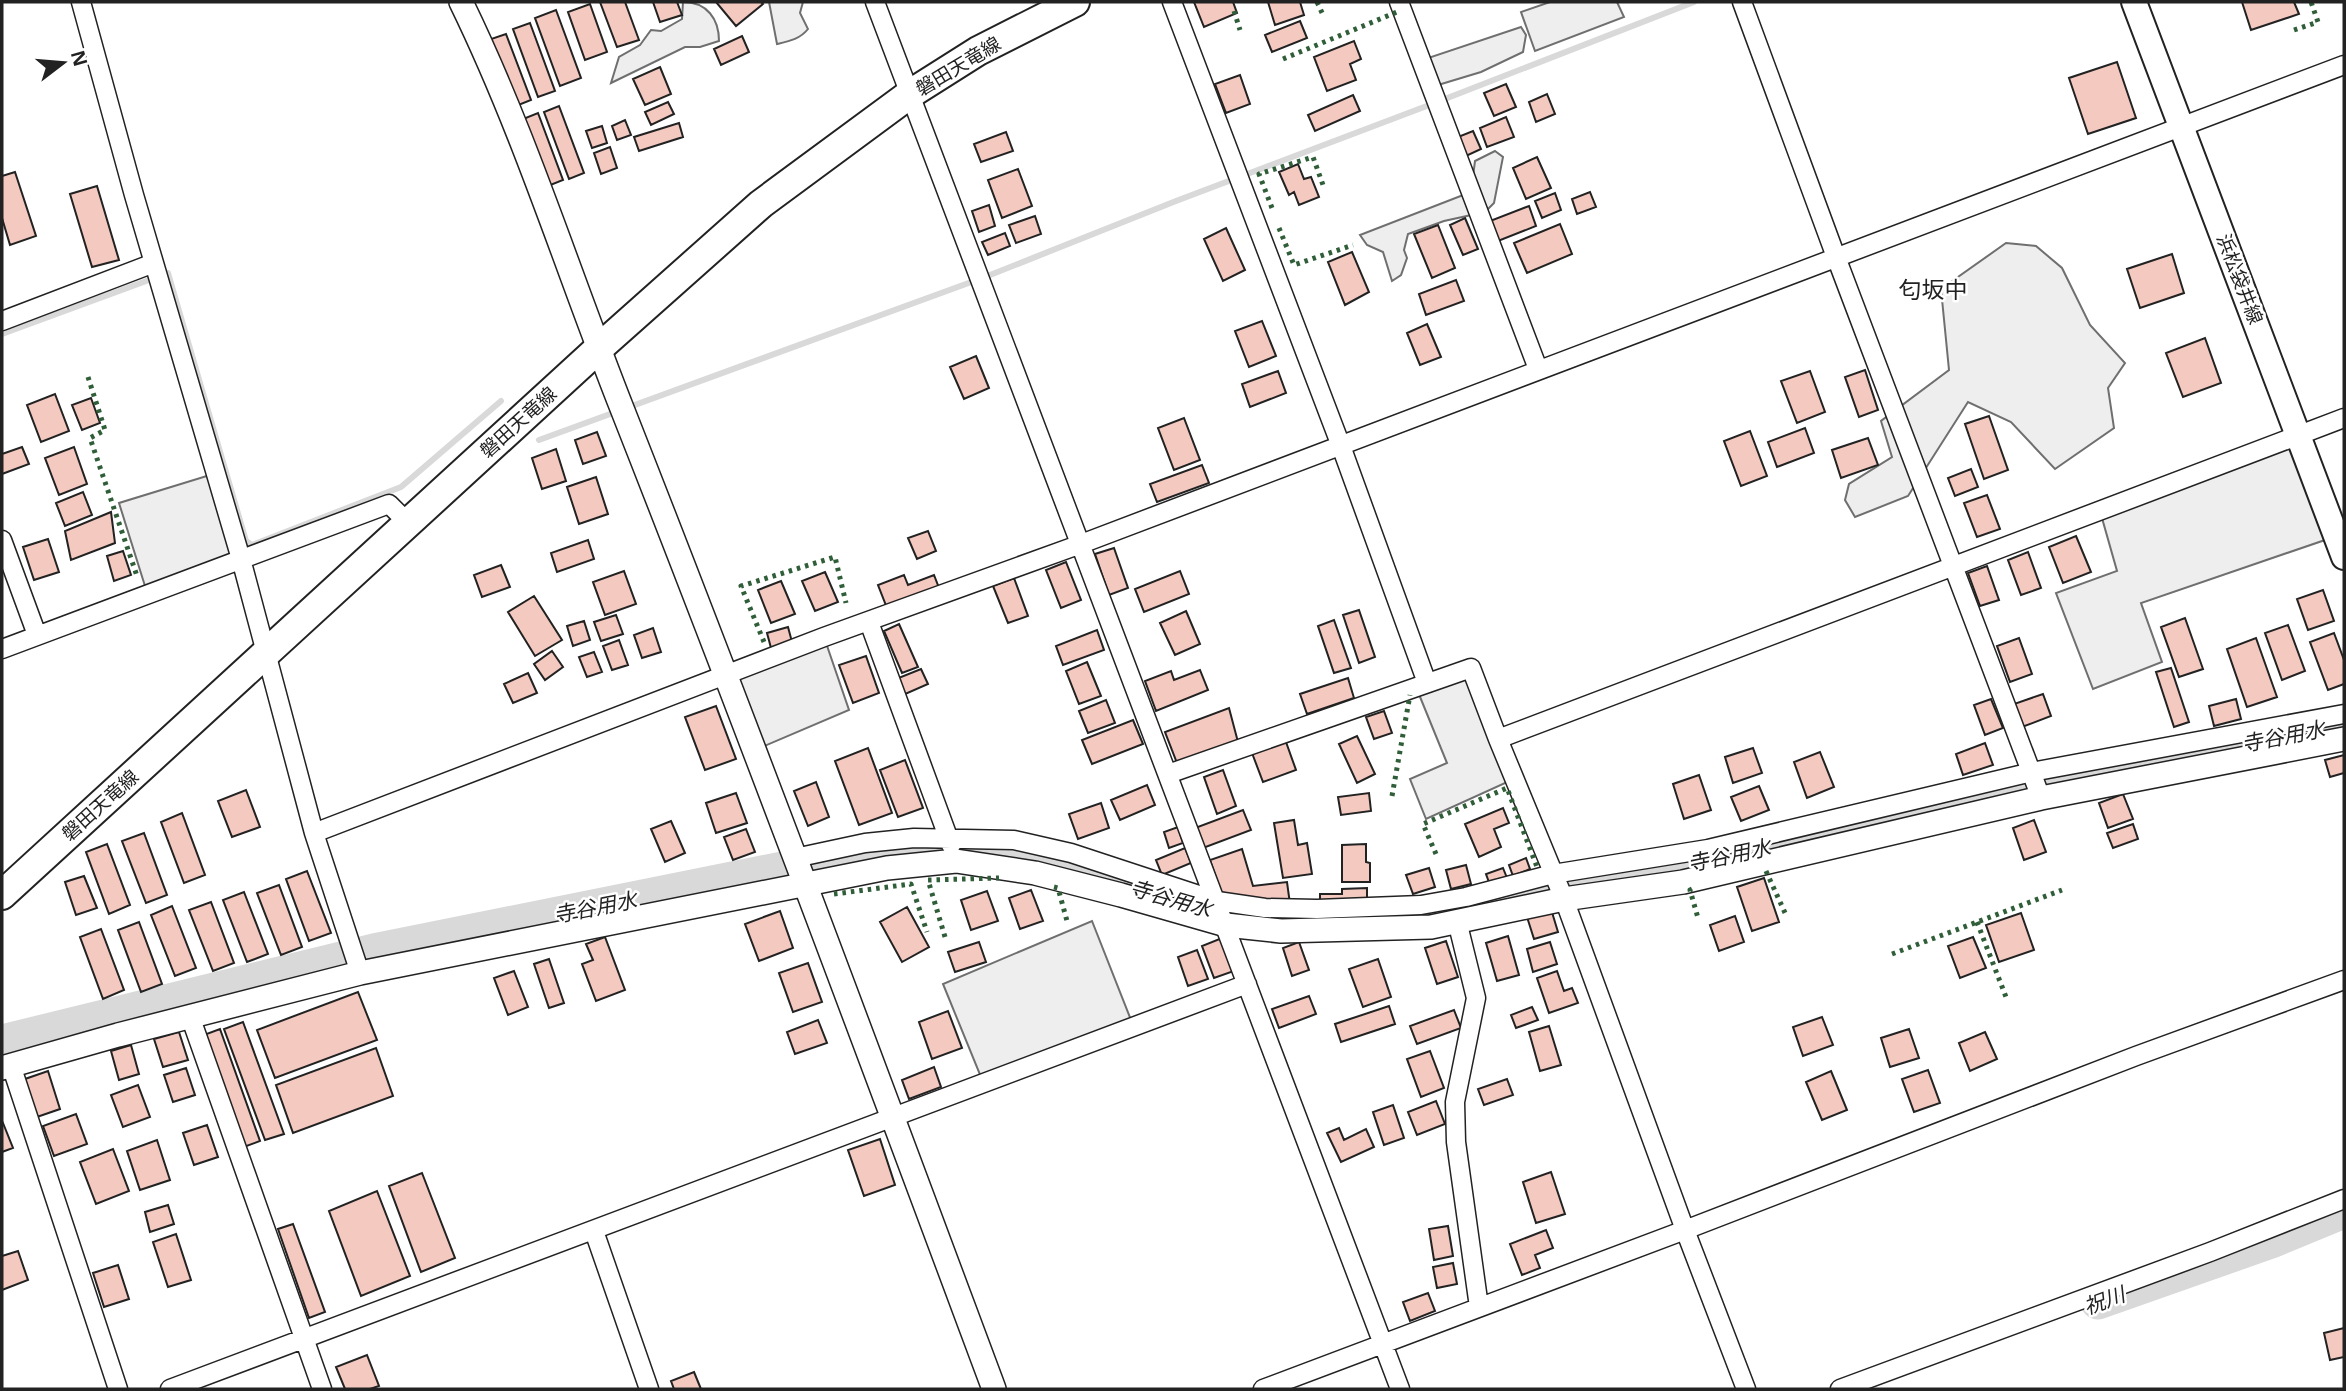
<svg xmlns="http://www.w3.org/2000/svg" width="2346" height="1391" viewBox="0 0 2346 1391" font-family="'Open Sans','Noto Sans JP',sans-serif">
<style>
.green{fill:#eee;stroke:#6f6f6f;stroke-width:2}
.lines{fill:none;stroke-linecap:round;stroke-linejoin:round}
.stream{stroke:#d9d9d9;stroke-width:6}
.river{stroke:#d9d9d9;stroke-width:35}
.building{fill:#f3c9c0;stroke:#222;stroke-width:2}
.minor-casing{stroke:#222;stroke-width:21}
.tertiary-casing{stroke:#222;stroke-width:26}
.secondary-casing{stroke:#222;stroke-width:28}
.primary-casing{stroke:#222;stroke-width:32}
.minor{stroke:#fff;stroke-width:18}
.tertiary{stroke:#fff;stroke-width:23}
.secondary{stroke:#fff;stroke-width:24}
.primary{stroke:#fff;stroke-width:28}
.hedge{stroke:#2f5e38;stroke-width:5;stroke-dasharray:3.5 5;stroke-linecap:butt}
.labels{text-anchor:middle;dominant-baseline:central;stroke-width:5;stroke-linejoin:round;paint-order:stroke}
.street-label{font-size:19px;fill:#222;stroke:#fff}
.water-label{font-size:21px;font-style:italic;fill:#222;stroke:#fff}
.quarter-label{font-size:23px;fill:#222;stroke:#fff}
</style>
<rect width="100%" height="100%" fill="#fff"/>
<path class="green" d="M683,2C707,2 719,19 719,41L700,47H685L611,83L619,57L640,45L651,30L661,31L682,19Z
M769,2H803L800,13L808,29C800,39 790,41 777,44Z
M1550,2H1617L1624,17L1535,51L1521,12Z
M1521,27L1526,35L1523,52L1481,72L1438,85L1428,58Z
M1495,151L1503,157L1494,203L1485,212L1444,221L1408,234L1404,250L1407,258L1401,275L1392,281L1383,252L1367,245L1360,235L1471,192L1475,161Z
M2006,243L2036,246L2062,268L2090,325L2125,363L2108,388L2114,428L2055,469L2011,422L1968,402L1908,496L1855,517L1845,500L1849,484L1892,457L1881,421L1949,370L1941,289Z
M2298,436L2325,540L2141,603L2162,662L2093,689L2056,593L2117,571L2100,511Z
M210,475L232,557L145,586L119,503Z
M824,637L849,710L755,750L727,675Z
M1471,668L1514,779L1426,819L1410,779L1447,763L1416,687Z
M1092,921L1131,1020L983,1082L943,984Z"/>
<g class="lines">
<path class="stream" d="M2,334L168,273L246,541L252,545L401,487L501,401
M539,440L985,277L1176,201L1432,104L1694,2"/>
<path class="river" d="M1279,920L1435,913L1539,889L1715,859L2028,786L2344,724
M2,1042L374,951L867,852L935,847L1029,856L1131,884L1224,913
M2098,1302L2271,1241L2344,1211"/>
</g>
<path class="building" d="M600,2H625L639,40L617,47Z
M653,2H677L682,15L660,22Z
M716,2H761L763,4L736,26Z
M1194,2H1233L1237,13L1204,27Z
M1268,2H1300L1304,15L1275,25Z
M2242,2H2294L2299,14L2251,30Z
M590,4L607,52L585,60L568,12Z
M556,10L581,78L560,86L535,18Z
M1300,21L1307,38L1272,52L1265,35Z
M530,23L555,91L538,97L513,29Z
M506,34L531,100L516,106L491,39Z
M742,36L749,52L721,65L714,49Z
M1354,41L1361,59L1350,64L1356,80L1327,91L1314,57Z
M2117,62L2136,118L2088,134L2069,78Z
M660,67L671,94L645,105L633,79Z
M1240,75L1250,104L1226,113L1215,84Z
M1506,84L1516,107L1494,116L1484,93Z
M1547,94L1555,114L1536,122L1529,102Z
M1353,95L1360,111L1315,131L1308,115Z
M668,102L674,114L651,125L645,112Z
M559,106L584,173L569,179L544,112Z
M538,113L563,180L548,186L523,119Z
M1506,117L1514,137L1487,147L1480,128Z
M625,120L631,135L617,140L612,126Z
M679,123L683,137L639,151L634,137Z
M602,126L607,143L592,148L586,131Z
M1473,131L1481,149L1466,156L1458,137Z
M1006,132L1013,151L981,162L974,144Z
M610,147L617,168L601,174L594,153Z
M1537,157L1551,188L1526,199L1513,168Z
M1298,164L1304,179L1311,177L1319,197L1299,205L1294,192L1289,195L1279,172Z
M1018,169L1032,206L1002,218L988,180Z
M15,172L36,236L10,245L2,218V176Z
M97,186L119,260L92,267L70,194Z
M1590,192L1596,207L1577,214L1572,199Z
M1555,193L1561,210L1542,218L1535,201Z
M989,205L995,226L979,232L972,211Z
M1529,206L1536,226L1498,241L1490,221Z
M1035,216L1041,234L1016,243L1009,225Z
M1465,218L1478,249L1463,255L1450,225Z
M1560,224L1572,254L1527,273L1514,243Z
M1438,225L1455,268L1432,278L1414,234Z
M1226,228L1245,270L1223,281L1204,239Z
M1005,233L1010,246L988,255L982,242Z
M1352,252L1369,292L1345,305L1328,262Z
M2172,254L2184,293L2140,308L2127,269Z
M1456,280L1464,301L1426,315L1419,294Z
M1262,321L1276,356L1249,367L1235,331Z
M1427,324L1441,357L1420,365L1407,333Z
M2205,338L2221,383L2183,397L2166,353Z
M976,356L989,388L964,399L950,367Z
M1865,370L1878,410L1859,417L1845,377Z
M1278,371L1286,393L1250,407L1242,384Z
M1810,371L1825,412L1797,423L1781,381Z
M55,394L69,431L41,442L27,405Z
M91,398L100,423L82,430L72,405Z
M1989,416L2008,470L1984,479L1965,424Z
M1184,418L1200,460L1174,470L1158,428Z
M1805,428L1814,453L1777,467L1768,442Z
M1750,431L1767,476L1741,486L1724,441Z
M597,432L606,456L583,464L575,440Z
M1868,438L1878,465L1841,478L1832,450Z
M22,447L29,464L2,474V454Z
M74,447L87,484L59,495L45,458Z
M556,449L566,481L542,489L532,458Z
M1202,465L1209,483L1157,502L1150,484Z
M1971,469L1978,487L1955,496L1948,478Z
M596,477L608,514L579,524L567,487Z
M83,492L92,515L65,526L56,503Z
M1987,495L2000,529L1977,537L1964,503Z
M111,512L115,543L71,560L65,531Z
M928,531L936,551L917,559L908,538Z
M2076,536L2091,572L2063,583L2049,547Z
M48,539L59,572L34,580L23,547Z
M588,540L594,559L557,572L551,553Z
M1114,548L1128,588L1109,595L1095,554Z
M123,551L131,575L114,581L107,556Z
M2028,552L2041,588L2021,595L2008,560Z
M1066,562L1081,600L1061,608L1046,570Z
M501,565L510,587L482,597L474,575Z
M1987,566L1999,600L1980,606L1968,573Z
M624,571L636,604L605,615L593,582Z
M1180,571L1189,594L1144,612L1135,589Z
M825,572L838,602L815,611L802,581Z
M904,575L908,585L934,575L939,588L887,608L878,585Z
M1014,578L1028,616L1008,623L993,586Z
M781,581L795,614L771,623L758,590Z
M2323,590L2334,621L2308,630L2297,599Z
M534,596L562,640L535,656L508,612Z
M1359,610L1375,657L1359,663L1343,615Z
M1186,611L1200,644L1175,655L1160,623Z
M616,615L623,634L601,641L594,622Z
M2185,618L2203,669L2179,677L2161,627Z
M1334,620L1351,668L1334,673L1318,626Z
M584,621L590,640L573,646L567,626Z
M899,624L918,667L902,673L884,631Z
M2288,625L2305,671L2282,680L2265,633Z
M788,627L792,642L771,648L767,633Z
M653,628L661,652L642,658L634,635Z
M1097,630L1104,650L1063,665L1056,646Z
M2334,633L2344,660V684L2328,690L2310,642Z
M2019,638L2032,674L2010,682L1997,646Z
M2256,638L2277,697L2247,707L2227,649Z
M619,640L628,665L612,670L603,646Z
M552,651L563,667L545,680L534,664Z
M594,652L602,672L587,677L579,657Z
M866,656L879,693L853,703L839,665Z
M1087,662L1101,696L1079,704L1066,671Z
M2171,668L2189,722L2174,727L2156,672Z
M921,669L928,684L903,695L896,679Z
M1200,670L1208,690L1156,711L1145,681L1171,671L1174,680Z
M528,673L537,693L513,703L504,684Z
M1348,678L1354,698L1307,714L1300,694Z
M2043,694L2051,716L2022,727L2014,704Z
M1991,699L2003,728L1985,735L1974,705Z
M2236,699L2241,719L2214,726L2209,706Z
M1106,700L1115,723L1088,733L1079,711Z
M716,706L736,759L705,770L685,717Z
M1229,708L1238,742L1177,763L1165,732Z
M1384,711L1392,733L1374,739L1366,717Z
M1133,720L1143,744L1092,764L1082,740Z
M1357,736L1375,774L1357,783L1339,744Z
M1286,742L1296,770L1263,782L1252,753Z
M1985,743L1993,765L1963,775L1956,754Z
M868,748L892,813L859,825L835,761Z
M1753,748L1762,773L1733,783L1725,757Z
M1820,752L1834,787L1807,798L1794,762Z
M2344,755V773L2330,777L2325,760Z
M905,760L923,808L898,817L880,770Z
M1223,770L1236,806L1217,814L1204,777Z
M1699,775L1711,810L1684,819L1673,784Z
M816,782L829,817L808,826L794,791Z
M1147,785L1155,805L1120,820L1111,800Z
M1759,786L1769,810L1741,821L1731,797Z
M246,790L260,827L232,837L218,801Z
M736,793L747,823L716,833L706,803Z
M1369,793L1371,811L1341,815L1338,797Z
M2123,794L2133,819L2108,828L2099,803Z
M1101,803L1109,828L1078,839L1069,814Z
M1503,808L1509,823L1494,829L1501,847L1479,857L1465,824Z
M1243,810L1251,830L1203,848L1195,828Z
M182,813L205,875L184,883L161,822Z
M1294,820L1298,845L1307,843L1312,874L1283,878L1274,823Z
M2034,820L2046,852L2024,860L2013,828Z
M671,821L685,853L665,862L651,829Z
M2133,824L2138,839L2113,848L2107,833Z
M1178,827L1183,843L1169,848L1164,832Z
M746,829L755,852L733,860L724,837Z
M144,833L167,895L146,903L122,841Z
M107,844L130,905L109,914L86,852Z
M1366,844V862L1370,863V882H1342V845Z
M1185,848L1191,863L1162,875L1156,860Z
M1242,849L1253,886L1287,882L1290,904L1255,901L1221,892L1210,860Z
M1526,858L1530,869L1513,876L1509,865Z
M1466,865L1471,884L1451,889L1446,870Z
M1429,868L1435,887L1413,894L1406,875Z
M1503,868L1507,878L1490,885L1486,874Z
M307,871L331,933L309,941L286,879Z
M84,876L97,908L76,915L65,882Z
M1764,878L1779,922L1752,931L1737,887Z
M279,885L302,947L281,955L257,893Z
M1367,888V903L1320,904V894H1342V889Z
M1031,890L1043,921L1020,929L1009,898Z
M987,891L998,921L971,930L961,900Z
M244,892L268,954L247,962L223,900Z
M211,902L234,963L213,971L189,910Z
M172,906L196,968L175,976L151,915Z
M907,907L929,947L902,962L880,922Z
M1551,909L1558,932L1534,939L1527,917Z
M780,911L793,948L759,961L745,924Z
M2021,913L2034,950L1999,962L1986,925Z
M1735,916L1744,942L1719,951L1710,925Z
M139,922L162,984L141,992L118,930Z
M101,929L124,990L103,999L80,937Z
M1508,936L1519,975L1497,981L1486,943Z
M605,937L625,990L596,1001L582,964L593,960L586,944Z
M1973,937L1986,968L1960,978L1948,946Z
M1222,938L1234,971L1214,978L1202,946Z
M1446,941L1458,977L1437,984L1425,948Z
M979,942L986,962L955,972L948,952Z
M1299,942L1309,970L1292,976L1283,948Z
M1550,942L1557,964L1533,972L1527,949Z
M1197,950L1208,979L1188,986L1178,957Z
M549,959L564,1003L549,1008L534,964Z
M1378,959L1391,997L1363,1007L1349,969Z
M808,963L822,1002L793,1012L779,973Z
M514,971L528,1007L508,1015L494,978Z
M1557,971L1564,991L1572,988L1578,1003L1549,1013L1537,978Z
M358,992L377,1040L275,1078L257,1030Z
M1309,996L1316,1014L1279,1028L1272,1009Z
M1389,1006L1395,1024L1341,1042L1335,1024Z
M1532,1007L1538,1020L1516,1028L1511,1015Z
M1454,1010L1461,1028L1417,1044L1410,1026Z
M948,1011L962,1048L932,1059L919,1022Z
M1822,1017L1833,1045L1803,1056L1793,1027Z
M818,1020L827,1043L795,1054L787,1032Z
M243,1022L284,1134L265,1140L224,1029Z
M1549,1026L1561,1065L1540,1071L1529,1032Z
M220,1029L260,1141L241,1148L201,1036Z
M1909,1029L1919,1058L1890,1067L1881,1038Z
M179,1032L188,1060L163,1067L154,1039Z
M1985,1032L1997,1059L1970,1071L1959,1043Z
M131,1045L139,1074L119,1080L111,1051Z
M376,1048L393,1096L293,1133L276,1085Z
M1430,1051L1444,1088L1421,1097L1407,1059Z
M934,1067L941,1087L909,1099L902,1080Z
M186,1068L195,1095L173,1102L164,1075Z
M1928,1070L1940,1103L1914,1112L1902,1079Z
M48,1071L60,1109L37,1117L25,1079Z
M1831,1071L1847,1110L1822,1120L1806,1082Z
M1507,1079L1513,1095L1484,1105L1478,1089Z
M138,1085L150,1117L123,1127L111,1095Z
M1436,1101L1445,1124L1417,1135L1408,1112Z
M1393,1105L1404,1138L1384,1145L1373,1112Z
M76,1114L87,1144L54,1156L43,1126Z
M3,1123L13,1148L2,1152V1124Z
M207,1125L218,1157L194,1165L183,1133Z
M1339,1128L1344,1140L1366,1129L1374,1147L1341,1162L1327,1133Z
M880,1139L895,1185L864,1196L848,1150Z
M157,1140L170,1180L140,1190L127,1151Z
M113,1149L129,1191L96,1204L80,1162Z
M1551,1172L1565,1214L1536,1223L1523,1182Z
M422,1173L455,1258L421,1272L389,1186Z
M377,1191L410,1276L361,1296L329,1211Z
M168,1205L174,1224L150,1232L145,1212Z
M293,1224L325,1312L309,1318L278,1229Z
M1448,1226L1453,1256L1434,1260L1429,1229Z
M1546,1230L1553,1248L1535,1255L1540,1268L1522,1275L1510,1244Z
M176,1234L191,1280L168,1287L153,1242Z
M18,1251L28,1280L2,1290V1256Z
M1453,1263L1457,1284L1437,1288L1433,1267Z
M118,1265L129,1299L104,1307L93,1273Z
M1428,1293L1435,1311L1410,1321L1403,1302Z
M2344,1328V1357L2330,1360L2324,1333Z
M367,1355L379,1386L370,1389H345L336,1367Z
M694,1372L701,1389H674L671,1381Z"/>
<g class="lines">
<g class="minor-casing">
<path id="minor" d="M81,2L134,195L241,559L314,833L360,973
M875,2L1400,1389
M1172,2L1341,446L1427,683
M1399,2L1538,369
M1742,2L1836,257L2041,798
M2,321L154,263
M2,540L37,635
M869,622L951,845
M2,649L389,504L408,523
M1498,739L2344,418
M1168,774L1471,668L1498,739L1564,899L1685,1230L1746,1389
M314,833L824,637L1081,544L2344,65
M795,858L865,843L914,838L1014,840L1071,853L1217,901L1265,908L1317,909L1421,905L1466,897L1553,874L1708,849L2032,772L2344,714
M1457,921L1476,998L1455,1102L1456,1142L1479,1307
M190,1016L322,1389
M11,1065L118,1389
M594,1231L649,1389
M170,1389L1247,984
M1263,1389L1685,1230L2136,1056L2344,980
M1840,1389L2210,1252L2344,1199"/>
</g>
<g class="tertiary-casing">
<path id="tertiary" d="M461,2C525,133 569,275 623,411C751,736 872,1062 994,1389
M2,1068L118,1035L360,973L887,868L956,861L1035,873L1121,895L1226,925L1281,931L1431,927L1564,899L1683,882L2041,798L2344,739"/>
</g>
<g class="secondary-casing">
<path id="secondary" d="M2134,2L2344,557"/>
</g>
<g class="primary-casing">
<path id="primary" d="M2,895L598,349L761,204L910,94L978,51L1075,2"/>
</g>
<use href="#minor" class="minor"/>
<use href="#tertiary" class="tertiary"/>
<use href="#secondary" class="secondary"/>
<use href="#primary" class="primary"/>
<path class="hedge" d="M1317,2L1324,17
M1234,11L1240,30
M2294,30L2318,22L2311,2
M1283,59L1397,12
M1272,208L1259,174L1313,157L1323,185
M1279,228L1294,265L1353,245
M88,377L105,430L90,438L137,576
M764,642L741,586L835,557L846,603
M1392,796L1410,695
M1436,854L1423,824L1507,788L1537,867
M1766,871L1786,915
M1054,887L1058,888L1067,921
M1692,889L1690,890L1698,918
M834,894L911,884L927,932
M1977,922L2006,997
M945,937L928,880L999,878
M1892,954L2062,890"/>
</g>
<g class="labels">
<g class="street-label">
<text transform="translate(958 66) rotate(-31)">磐田天竜線</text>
<text transform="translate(2240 279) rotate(69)">浜松袋井線</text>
<text transform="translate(518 422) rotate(-42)">磐田天竜線</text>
<text transform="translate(100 805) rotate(-42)">磐田天竜線</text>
</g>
<g class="water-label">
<text transform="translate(2283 736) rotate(-11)">寺谷用水</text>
<text transform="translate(1729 855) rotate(-12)">寺谷用水</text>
<text transform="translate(1171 898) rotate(16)">寺谷用水</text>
<text transform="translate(595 907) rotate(-11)">寺谷用水</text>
<text transform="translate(2104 1300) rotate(-20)">祝川</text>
</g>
<g class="quarter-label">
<text x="1933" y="289">匂坂中</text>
</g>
</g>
<rect width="2346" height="1391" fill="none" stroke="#222222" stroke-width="7"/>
<g transform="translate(63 63) rotate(74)" stroke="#ffffff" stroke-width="5" paint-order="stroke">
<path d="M0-5L12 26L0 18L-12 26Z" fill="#222222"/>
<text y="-10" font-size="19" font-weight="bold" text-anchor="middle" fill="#222222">N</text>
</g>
</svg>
